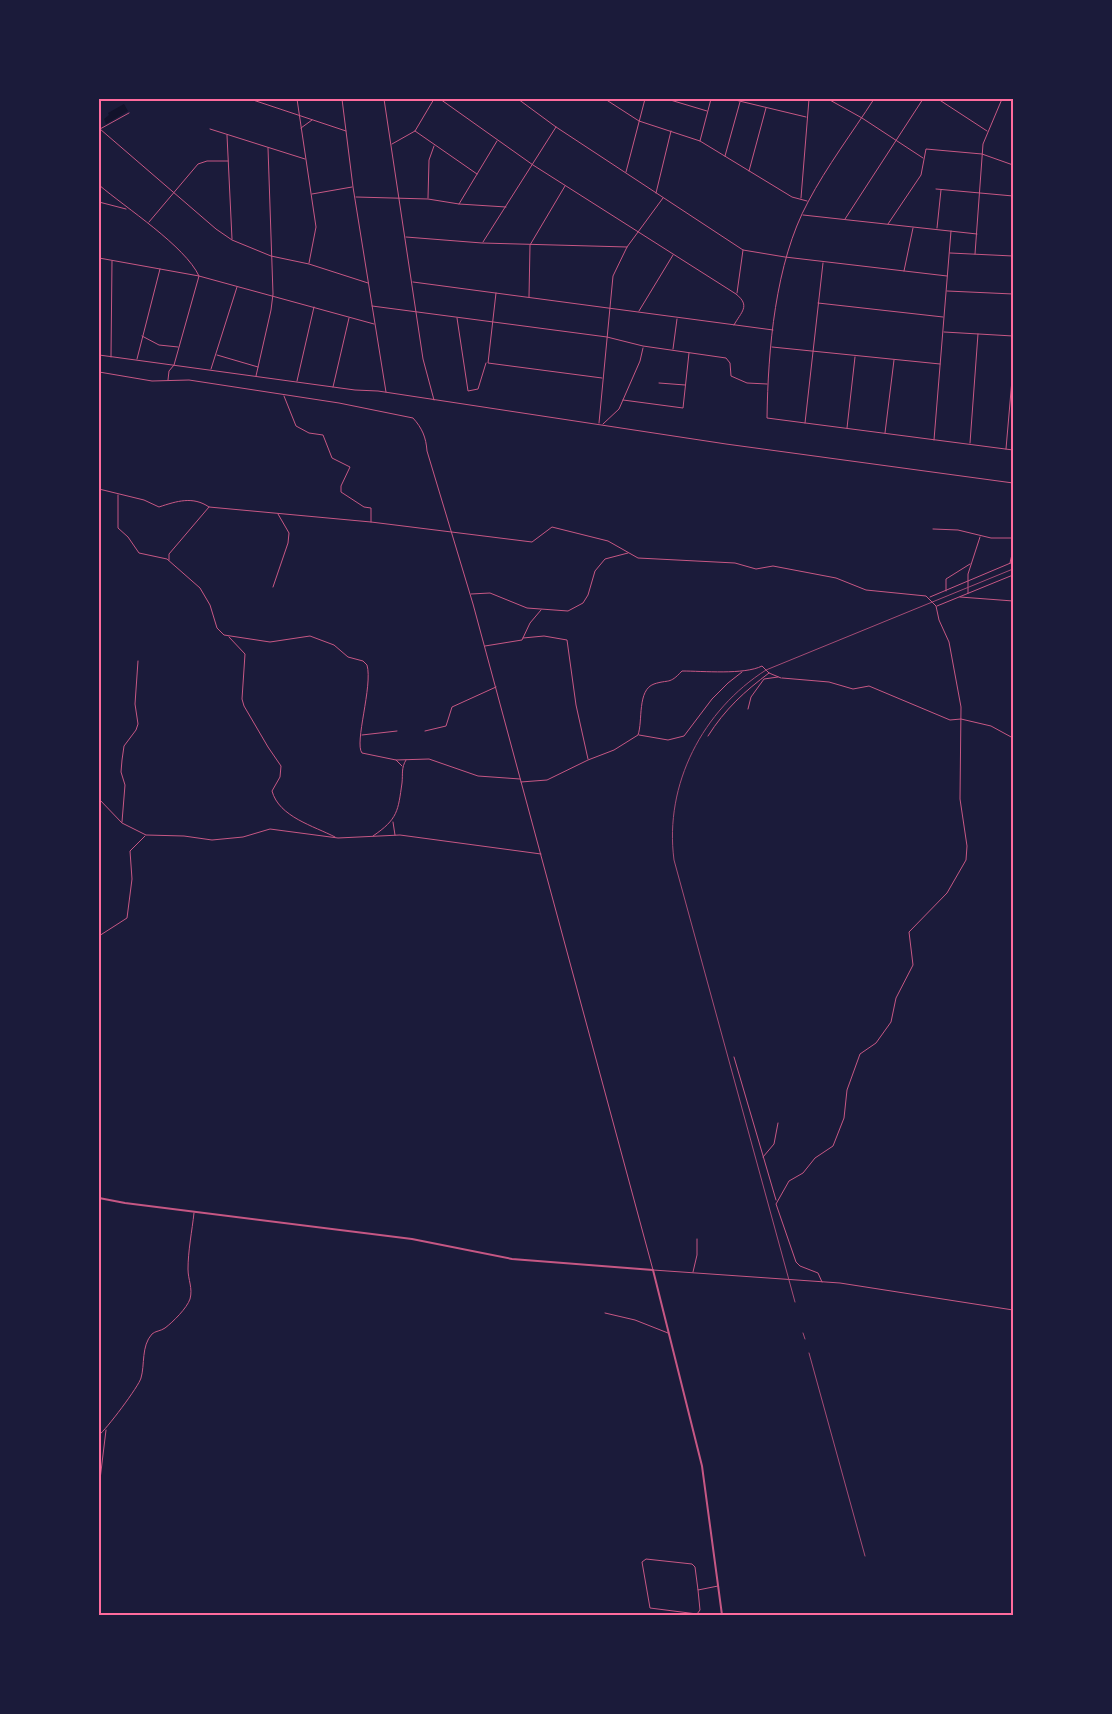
<svg xmlns="http://www.w3.org/2000/svg" width="1112" height="1714" viewBox="0 0 1112 1714" font-family="Arial,sans-serif">
<style>
.water{fill:#12122b}
.lines{fill:none;stroke-linecap:round;stroke-linejoin:round}
.minor{stroke:#c65784;stroke-width:1}
.tertiary{stroke:#c65784;stroke-width:2}
.rail{stroke:#a44b75;stroke-width:1}
.neatline{fill:none;stroke:#ff6b9d;stroke-width:2}
</style>
<rect width="100%" height="100%" fill="#1b1b3a"/>
<path class="water" d="M124,104L128,111L106,124L104,119L109,115L108,113Z"/>
<g class="lines">
<path class="minor" d="M250,99L346,131
M297,99L316,227L309,263
M342,99L353,187L386,392
M384,99L423,359L434,400
M440,99L533,165L736,294C751,306 741,312 734,325
M518,99L556,127L743,250L785,257L947,276
M605,99L639,121L700,141L792,197L807,201
M667,99L707,111
M731,99L806,117
M828,99L862,118L923,158
M874,99C852,133 827,166 808,202C775,263 768,350 767,418L1013,450
M938,99L987,131
M129,113L100,129L216,229L232,240L271,256L309,264L368,283
M301,128L312,120
M210,129L305,159
M415,131L477,174
M227,135L232,239
M700,141L711,99
M392,144L415,131L434,99
M725,156L740,102
M749,171L766,108
M626,172L645,99
M99,185C126,208 185,246 199,276L174,365L169,371L168,380
M936,189L1013,196
M656,193L671,131
M312,194L352,187
M356,197L428,199L459,204L506,207
M428,198L429,160L434,146
M801,198L809,99
M99,202L126,209
M459,204L497,141
M803,215L977,234
M845,219L923,99
M149,222L198,164L207,161H228
M888,224L921,175L926,149L982,154L1013,165
M937,228L941,190
M406,237L482,243L627,247
M483,242L556,127
M950,253L1013,256
M975,254L983,144L1002,99
M99,258L199,276L374,324
M904,271L913,228
M413,282L773,330
M947,291L1013,294
M496,293L488,363L602,378
M737,293L743,250
M529,297L530,245L565,186
M818,303L943,317
M372,306L607,337L643,346L726,358L730,363L731,376L747,383L767,384
M639,311L673,255
M457,318L468,391L478,389L486,363
M944,332L1013,336
M142,336L159,345L178,347
M772,347L940,364
M673,349L677,319
M99,355L355,390L378,391L726,444L1013,483
M217,355L258,367
M111,357L112,261
M137,359L160,269
M211,369L237,287
M99,372L152,381L189,380L339,403L413,418C422,428 426,437 427,451L473,604L653,1270L840,1283L1013,1310
M256,376L271,310L273,294L268,148
M297,381L314,307
M659,383L685,385
M333,387L349,318
M284,396L296,426L309,433L323,435L332,458L350,467L341,486V492L364,507L371,508V522
M623,400L683,408L689,353
M599,423L613,276L627,247L663,198
M805,423L823,263
M603,424L619,409L640,361L643,348
M847,428L855,357
M885,433L894,360
M934,440L951,231
M970,443L978,334
M1006,449L1013,368
M99,489L144,500L159,507C177,501 193,496 209,507L371,522L532,542L552,527L608,541L638,558L735,563L756,569L773,566L836,578L866,590L926,596L936,606L939,620L949,642L961,707L960,799L967,846L966,860L947,893L909,932L913,965L896,998L891,1022L876,1043L860,1054L847,1090L844,1118L833,1146L815,1158L803,1173L789,1181L776,1204L796,1262L800,1266L818,1273L822,1282
M118,495V528L128,537L139,553L167,559L200,588L210,605L217,628L224,635L270,642L310,636L334,645L348,657L363,661L367,665C373,686 354,743 362,753L396,760L429,759L478,776L520,779
M933,529L958,530L991,538H1013
M169,560V554L209,507
M1010,563L1013,550
M273,587L288,543L289,533L278,514
M946,591V579L970,564
M968,593V574L980,537
M471,594L490,593L527,608L568,611L583,603L588,595L595,571L605,559L628,553
M930,597L1013,562
M960,597L1013,601
M937,606L1013,575
M229,637L245,654L242,699L244,706L268,747L281,766L280,777L272,791C279,817 314,826 335,837
M523,638L544,636L567,640L576,705L588,759
M485,646L522,640L530,623L541,610
M782,678L829,682L853,689L869,686L950,720L961,719L991,726L1013,738
M748,709L751,697L764,679L778,677
M425,731L446,726L452,707L496,687
M362,735L397,731
M639,735L668,740L684,736L712,699L728,683L742,672
M708,736C725,709 745,691 769,673
M396,760L402,766
M521,782L547,780L588,760L614,750L638,735C643,721 637,690 654,684C669,679 669,685 682,671C703,671 744,675 762,666L769,673L781,678
M99,799L122,823L146,835L184,836L212,840L243,837L270,829L338,838L400,835L541,854
M122,822L125,785L121,772L122,760L124,746L136,730L138,724L135,704L138,661
M393,822L395,835
M373,836C398,819 398,811 402,783C403,774 401,768 406,760
M99,936L127,918L132,879L130,851L145,836
M734,1057L776,1200
M763,1157L774,1144L778,1123
M693,1272L697,1255V1239
M605,1313L635,1320L668,1333
M99,1435C106,1430 139,1386 141,1378C145,1365 141,1346 152,1334C155,1331 161,1331 165,1328C173,1322 187,1308 190,1299C193,1288 188,1280 188,1269C188,1251 192,1231 194,1213
M99,1488L106,1430
M698,1590L700,1610L697,1614L650,1608L642,1562L646,1559L692,1564L695,1567L698,1590L718,1586"/>
<path class="tertiary" d="M99,1198L125,1203L412,1239L512,1259L653,1270L702,1466L722,1615"/>
<path class="rail" d="M795,1302L674,860C664,784 703,710 766,670L1013,569
M803,1333L805,1339
M809,1353L865,1556"/>
</g>
<rect width="1112" height="1714" fill="none" stroke="#1b1b3a" stroke-width="200"/>
<rect x="100" y="100" width="912" height="1514" class="neatline"/>
</svg>
